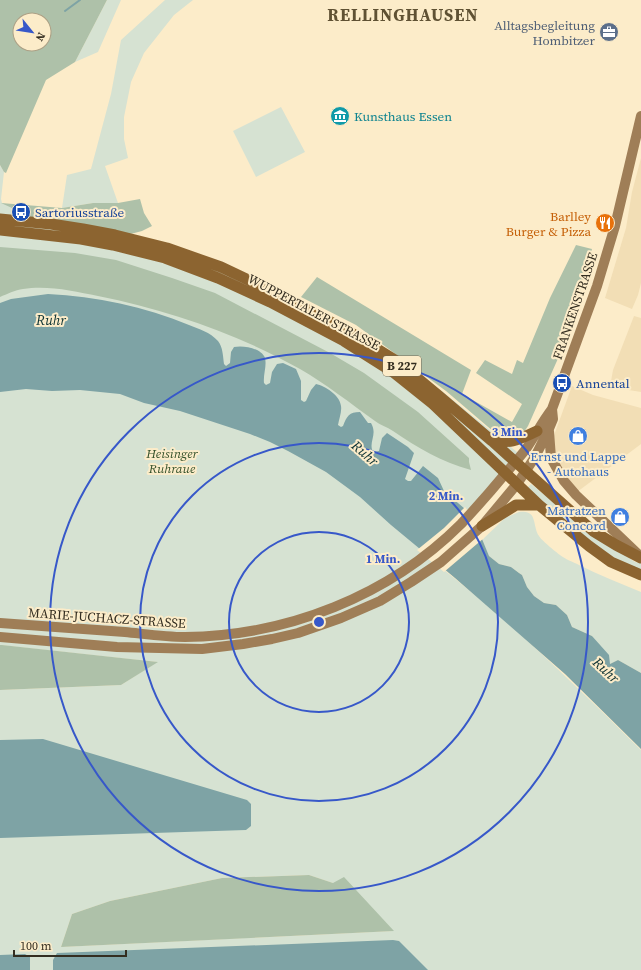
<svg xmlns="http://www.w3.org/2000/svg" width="641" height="970" viewBox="0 0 641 970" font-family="'Source Serif 4',serif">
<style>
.built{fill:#f2deb5}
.green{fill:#d6e2d2;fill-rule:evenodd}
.forest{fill:#aec1a9;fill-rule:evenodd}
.water{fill:#7ea3a5}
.pier{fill:#fcecc9}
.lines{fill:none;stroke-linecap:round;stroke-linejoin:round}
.stream{stroke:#7ea3a5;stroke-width:2}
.secondary{stroke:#9f7e57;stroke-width:10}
.primary{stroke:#8c6430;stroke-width:11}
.ring{fill:none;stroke:#3758c9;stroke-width:2}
.labels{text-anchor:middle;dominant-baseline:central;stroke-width:4;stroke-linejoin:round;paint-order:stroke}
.shield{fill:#fcecc9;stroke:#6f6653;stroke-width:1}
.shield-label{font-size:12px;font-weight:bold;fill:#332d20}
.service-label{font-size:13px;fill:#4e5e75;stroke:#fcecc9;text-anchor:end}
.culture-label{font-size:13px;fill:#0d838f;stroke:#fcecc9;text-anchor:start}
.transit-label{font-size:13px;fill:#164399;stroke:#fcecc9;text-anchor:start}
.food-label{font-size:13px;fill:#c56008;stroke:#fcecc9;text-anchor:end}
.street-label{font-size:13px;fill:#332d20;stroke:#fcecc9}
.park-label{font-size:13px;font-style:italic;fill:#33502a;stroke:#fcecc9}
.shop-label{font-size:13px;fill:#366cbe;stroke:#fcecc9}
.water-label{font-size:14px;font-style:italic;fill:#0b3133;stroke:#fcecc9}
.district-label{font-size:17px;font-weight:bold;letter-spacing:1px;fill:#5f5133;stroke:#fcecc9}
.centre{fill:#3758c9;stroke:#fcecc9;stroke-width:2}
.ring-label{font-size:12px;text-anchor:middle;font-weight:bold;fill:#3758c9;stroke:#fcecc9;stroke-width:4;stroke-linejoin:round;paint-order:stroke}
</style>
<rect width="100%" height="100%" fill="#fcecc9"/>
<path class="built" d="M641,158V283L638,295L632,309L605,298L626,228L632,192Z
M634,316L641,318V392L610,387L613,370Z
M572,386L593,395L641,408V444L577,492L566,479L556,457L553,438Z"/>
<path class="green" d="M107,0H121L98,52L75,62Z
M165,0H193L174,15L144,53L131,82L124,117V139L128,158L105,166L118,203H93L62,208L67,175L91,169L111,94L121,40Z
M281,107L305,152L256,177L233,131Z
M0,165L4,172L1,199L2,203L169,245L355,329L443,392L522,456L435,563C508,619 575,685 641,750V970H0V690L121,685L157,662L0,645ZM309,875L333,883L393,931L61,947L72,914L110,901L222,878Z
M531,484L592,533L635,562L641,563V571L613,560L526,489Z
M519,512C538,509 532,525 539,536C541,540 555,551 560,555C565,559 573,562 579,565C599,575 620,583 641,592V673L618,660L610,664L592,636L572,627L567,615L556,605L544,603L534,596L527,587L522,575L511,567L499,564L489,556L482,540L505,518Z"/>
<path class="forest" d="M0,0H107L75,62L46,80L6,173L4,172L0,165ZM20,20H44V44H20Z
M140,199L144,213L152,226L142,231L123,236L45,223L1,203L62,208L93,203H118Z
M576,245L592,249L568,336L528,426L522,435L501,438L446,391L356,325L301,297L317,277L471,370L462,394L512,422L522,404L476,373L485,360L512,374L517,360L523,363L550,298Z
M0,247L75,253L116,260L172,278L215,293L330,353L364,373L418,412L469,458V462L471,470C442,462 418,448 393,431C387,427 380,425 375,421C350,403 326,384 300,369C238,334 168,310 98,296C74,291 47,285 23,289C15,290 7,294 0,297Z
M0,645H2L158,662L121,685L0,690Z
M309,875L333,883L344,877L394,931L61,947L72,914L110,901L222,878Z"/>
<path class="water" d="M48,294C96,296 145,307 189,325C199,329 210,332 218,341C223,347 223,357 224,364L226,366L230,363L231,352L234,347C243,345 261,348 265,358C267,366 263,375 264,383L266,385L270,383L272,372L277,364L283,363L296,369L301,381V400L304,402L306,401L311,390L316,384C325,386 340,395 341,406C342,412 339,419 338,425L341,427L343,426C347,416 349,412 360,412L368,423H371C378,435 368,442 373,452L379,451L382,438L387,433L408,447L414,453L405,479L408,481H411L423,466L438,478L444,491L465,509L475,522L489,556L499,564L511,567L519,573L522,575L527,587L534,596L544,603L556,605L567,615L572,627L592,636L609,655L610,664L618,660L641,673V749L565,674L455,578L391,525L360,497L326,472L288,451L270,442L250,434L180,411L144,403L120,394L80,390L52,391L26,389L0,392V303L11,299Z
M43,739L247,800L251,804V826L246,830L0,838V740Z
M393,940L399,941L428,970H53V960L57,953Z
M25,954L30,957V970H0V955Z"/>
<path class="pier" d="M465,507L476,521L484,538L444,572L417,550L444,528Z"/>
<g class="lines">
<path class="stream" d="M65,11L80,0"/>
<path class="secondary" d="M549,431L551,458L564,481L576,495L637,553
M0,623C42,626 83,629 125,632C145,634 165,637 185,637C287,636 389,596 461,524C476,508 491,491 505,474C512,466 519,458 526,449C535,436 542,422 552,409L597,286L615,226L641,116
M0,637L117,647L202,649L243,644L272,639L298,633L341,618L380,601L411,582L441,562L482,526L517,484L535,457L548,431L553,419L552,409"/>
<path class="primary" d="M0,219L51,224L83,229L115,235L167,248L221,267L274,292L348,331L398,362L439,396L492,441L593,531L616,545L641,558
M0,230L81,239L113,245L165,258L218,278L270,302L344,341L393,372L433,404L539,505L589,546L611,562L641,575
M492,441C512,444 519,439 537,431
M482,526L516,505H539"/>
</g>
<g class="ring">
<circle cx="319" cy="622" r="90"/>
<circle cx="319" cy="622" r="179"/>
<circle cx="319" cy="622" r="269"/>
</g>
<defs>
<g id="office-disc" transform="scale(1)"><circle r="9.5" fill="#5c6f8a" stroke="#fcecc9"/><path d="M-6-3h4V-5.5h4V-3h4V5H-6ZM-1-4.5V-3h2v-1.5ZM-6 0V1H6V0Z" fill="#fff"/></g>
<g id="museum-disc" transform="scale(1)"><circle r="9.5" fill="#0f9aa8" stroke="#fcecc9"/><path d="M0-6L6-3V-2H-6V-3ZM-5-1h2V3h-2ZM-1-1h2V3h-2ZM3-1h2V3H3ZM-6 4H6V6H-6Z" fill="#fff"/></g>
<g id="bus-disc" transform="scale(1)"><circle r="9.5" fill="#1a4fb4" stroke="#fcecc9"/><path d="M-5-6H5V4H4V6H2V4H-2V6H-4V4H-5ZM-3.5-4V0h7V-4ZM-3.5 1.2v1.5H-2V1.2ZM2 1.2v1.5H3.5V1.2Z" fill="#fff"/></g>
<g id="restaurant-disc" transform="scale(1)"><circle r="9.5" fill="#e8710a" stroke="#fcecc9"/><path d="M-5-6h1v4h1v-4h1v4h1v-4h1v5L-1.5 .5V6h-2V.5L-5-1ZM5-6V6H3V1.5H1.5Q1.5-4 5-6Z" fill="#fff"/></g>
<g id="shop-disc" transform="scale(1)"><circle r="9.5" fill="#3f7fe0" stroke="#fcecc9"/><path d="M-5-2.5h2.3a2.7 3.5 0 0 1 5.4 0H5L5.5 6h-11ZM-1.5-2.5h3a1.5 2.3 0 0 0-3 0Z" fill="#fff"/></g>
</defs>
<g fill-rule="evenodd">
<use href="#office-disc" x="609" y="32"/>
<use href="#museum-disc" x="340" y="116"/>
<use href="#bus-disc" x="21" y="212"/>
<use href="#restaurant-disc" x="605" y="223"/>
<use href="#bus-disc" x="562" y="383"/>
<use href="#shop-disc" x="578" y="436"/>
<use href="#shop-disc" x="620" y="517"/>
</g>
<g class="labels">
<rect class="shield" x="383" y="356" width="38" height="20" rx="3"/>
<g class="shield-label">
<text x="402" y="366">B 227</text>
</g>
<g class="service-label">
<text x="595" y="25">Alltagsbegleitung<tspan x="595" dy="15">Hombitzer</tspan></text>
</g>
<g class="culture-label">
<text x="354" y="116">Kunsthaus Essen</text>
</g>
<g class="transit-label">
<text x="35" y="212">Sartoriusstraße</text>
<text x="576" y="383">Annental</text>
</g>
<g class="food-label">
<text x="591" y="216">Barlley<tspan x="591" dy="15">Burger &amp; Pizza</tspan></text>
</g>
<g class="street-label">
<text transform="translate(575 306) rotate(-71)">FRANKENSTRASSE</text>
<text transform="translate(314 312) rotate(28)">WUPPERTALER STRASSE</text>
<text transform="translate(107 618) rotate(4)">MARIE-JUCHACZ-STRASSE</text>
</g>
<g class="park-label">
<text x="172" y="453">Heisinger<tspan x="172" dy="15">Ruhraue</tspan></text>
</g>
<g class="shop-label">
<text x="578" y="456">Ernst und Lappe<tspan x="578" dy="15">- Autohaus</tspan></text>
<text x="606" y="510" text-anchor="end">Matratzen<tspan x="606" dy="15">Concord</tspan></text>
</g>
<g class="water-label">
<text x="51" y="320">Ruhr</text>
<text transform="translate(365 453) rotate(41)">Ruhr</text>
<text transform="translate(606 670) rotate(43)">Ruhr</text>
</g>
<g class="district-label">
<text x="403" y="15">RELLINGHAUSEN</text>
</g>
</g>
<circle cx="319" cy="622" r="6" class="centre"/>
<g class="ring-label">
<text x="509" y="436">3 Min.</text>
<text x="446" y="500">2 Min.</text>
<text x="383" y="563">1 Min.</text>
</g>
<g transform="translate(32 32) rotate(120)"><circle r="19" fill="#fcecc9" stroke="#aca085"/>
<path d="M0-3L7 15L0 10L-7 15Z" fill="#3758c9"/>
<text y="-6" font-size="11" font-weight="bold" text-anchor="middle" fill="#332d20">N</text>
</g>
<path d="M14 950v6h112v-6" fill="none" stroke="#332d20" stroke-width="2"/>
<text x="20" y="950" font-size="12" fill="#332d20" stroke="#fcecc9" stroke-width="3" paint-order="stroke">100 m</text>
</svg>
